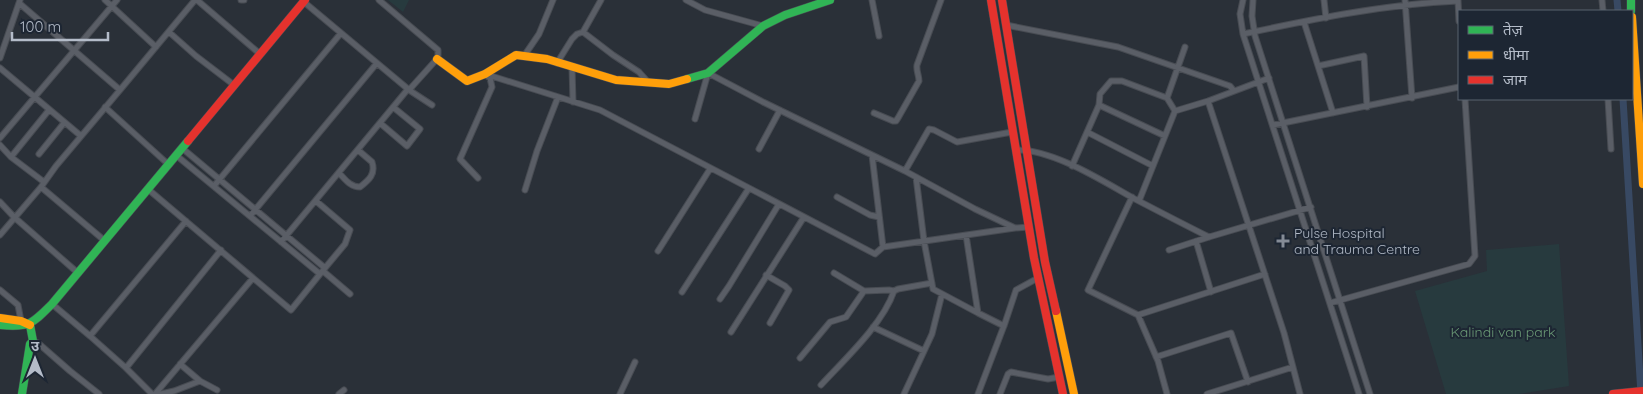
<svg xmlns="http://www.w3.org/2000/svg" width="1643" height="394" viewBox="0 0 1643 394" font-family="Quicksand,'Noto Sans Devanagari',sans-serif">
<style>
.green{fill:#273a3e}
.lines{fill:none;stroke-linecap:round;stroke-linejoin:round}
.canal{stroke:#384963;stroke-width:7}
.street-casing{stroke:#484c53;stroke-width:7}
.fast-casing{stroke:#484c53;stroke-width:9}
.slow-casing{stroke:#484c53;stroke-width:9}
.jam-casing{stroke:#484c53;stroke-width:9}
.street{stroke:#5a5e66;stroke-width:5}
.fast{stroke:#30b455;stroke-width:8}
.slow{stroke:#ff9f0a;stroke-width:8}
.jam{stroke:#e5322d;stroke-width:8}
.poi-dot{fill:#848b96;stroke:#1d2633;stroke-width:2}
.labels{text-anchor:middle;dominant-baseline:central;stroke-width:4;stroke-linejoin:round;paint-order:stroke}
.poi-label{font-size:14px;fill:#b4bcc9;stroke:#1d2633;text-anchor:start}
.park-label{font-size:14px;fill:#6b9a76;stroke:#1d2633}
</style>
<rect width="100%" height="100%" fill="#2a3038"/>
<path class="green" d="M388,0H409L403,12Z
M1559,244L1569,386L1519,394H1446L1415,291L1487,271L1486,250Z"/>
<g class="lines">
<path class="canal" d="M1617,0L1618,11
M1623,99L1641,394"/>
<g class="street-casing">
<path id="street" d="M105,0L156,47
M197,0L260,54
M241,0H244
M379,0L438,50V55L436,60L409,90L408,89
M686,0L705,10L763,26
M872,0L879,36
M1243,0L1240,14L1243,34L1359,394
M1253,0L1252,16L1255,36L1370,394
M1324,0L1326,18
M1405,0L1412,98
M1458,0L1459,21
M1602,0L1603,11
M19,3L120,90L195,0
M1304,22L1333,113
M1006,25L1118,47L1230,86L1234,91
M169,32L196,56L234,85
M583,32L613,55L639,72L648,82
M1243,34C1314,19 1386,4 1458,1
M524,56L539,34L553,0
M0,58L20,0
M557,63L572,39L577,34L583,32L601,0
M1318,66L1364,56L1367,107
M572,67L573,102
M0,68L81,136
M485,74L600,110L749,188
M409,90L432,105
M1608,99L1611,149
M1208,101L1284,333L1300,394
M1099,105L1165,136
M105,107L169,165
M1175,111L1167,98L1185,47
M874,113L893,121H896L898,118L919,81C919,75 916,71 917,65L941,0
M695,119L708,73L763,102L905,171L975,209L1015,228L1029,227
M380,123L407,146L420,129L393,107
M1273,125L1459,87
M1087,132L1153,166
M0,138L117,0
M0,145L11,157L44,182
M182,148L325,268L320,274
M759,149L780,110
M1016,150C1052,149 1101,180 1133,198C1158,211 1183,224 1209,237
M39,154L64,123
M872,155L883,247L1015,228
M11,157L49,110
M1072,166L1099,105L1100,94L1111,81H1122L1167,98
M905,171L929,129L934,130L957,142L1012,132
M339,173C345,179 350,187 360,187C369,180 376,174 372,162L358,150
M916,177L924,241L933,289L978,313L966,235
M478,178L460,159L492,87L490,78L487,76
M214,186L341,33
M149,190L291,310L320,274L177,156
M525,190L537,151L558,97
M837,197L870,215L879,217
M1132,197L1088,290L1138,315L1265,274
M316,201L350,230L345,244L325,268
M1139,201L1175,111L1208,101L1269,78
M0,202L14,217L78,273
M250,216L377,63
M0,235L41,187
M105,241L41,187L56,166L120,90
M1196,241L1211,292
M281,242L408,89L304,2
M1169,250L1209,237L1311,207
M658,251L710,169
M323,271L350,294
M834,273L864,291L889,290L894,291L898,289L932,283
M766,275L785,286L789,290L770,323
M0,290L18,305L21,321
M682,292L749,188L875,254L883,247
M720,299L729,286L779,204
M1330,303L1469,264L1475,256L1465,99
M52,304L90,336L186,221
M978,313L1004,326
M1138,315L1158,361L1167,394
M873,327L924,351
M731,332L804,217
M90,336L126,368L221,250
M33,341L38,343L70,371L99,394
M1156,357L1231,333L1248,382
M800,358L830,322L846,317L864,291
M126,368L152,394
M200,381L217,390
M821,385C844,360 883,324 894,291
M155,394L253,278
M161,394L174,391L200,381L180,364
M339,394L344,390
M620,394L635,362
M904,394L932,334L942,294
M978,394L1005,323L1016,290L1038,278
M1000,394L1008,374L1011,372L1048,379L1059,377
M1207,394L1293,367"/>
</g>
<g class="fast-casing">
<path id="fast" d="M1631,0V11
M687,79L708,73L763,26L785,15L830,0
M0,325C29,328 32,324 52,304L188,141
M22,394L30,344L33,341L30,325"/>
</g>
<g class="slow-casing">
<path id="slow" d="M1632,17L1643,184
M437,59L467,81L485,74L516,55L547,59L616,80L669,84L687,79
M1056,311L1074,394
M0,318L21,321L30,325"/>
</g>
<g class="jam-casing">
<path id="jam" d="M991,0L1034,258L1063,394
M1002,0L1045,262L1056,311
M188,141L305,0
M1613,394L1643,391"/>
</g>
<use href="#street" class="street"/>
<use href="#fast" class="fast"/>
<use href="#slow" class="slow"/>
<use href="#jam" class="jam"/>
</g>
<path class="poi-dot" d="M1280.5 233.5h5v5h5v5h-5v5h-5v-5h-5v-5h5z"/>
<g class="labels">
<g class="poi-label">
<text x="1294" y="233">Pulse Hospital<tspan x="1294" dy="16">and Trauma Centre</tspan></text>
</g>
<g class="park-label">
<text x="1503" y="332">Kalindi van park</text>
</g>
</g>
<rect x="1458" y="10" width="175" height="90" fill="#1d2633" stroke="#59626f"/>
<rect x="1468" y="26" width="25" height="8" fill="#30b455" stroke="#59626f"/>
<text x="1503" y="35" font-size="15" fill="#b4bcc9">तेज़</text>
<rect x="1468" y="51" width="25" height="8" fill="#ff9f0a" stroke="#59626f"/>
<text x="1503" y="60" font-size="15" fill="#b4bcc9">धीमा</text>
<rect x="1468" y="76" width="25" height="8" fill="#e5322d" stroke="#59626f"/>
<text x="1503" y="85" font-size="15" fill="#b4bcc9">जाम</text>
<g transform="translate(35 359)" stroke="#1d2633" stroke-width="4" paint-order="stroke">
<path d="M0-4L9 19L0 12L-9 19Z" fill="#b4bcc9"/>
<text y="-8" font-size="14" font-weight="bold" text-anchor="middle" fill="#b4bcc9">उ</text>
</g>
<path d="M12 32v8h96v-8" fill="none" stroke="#b4bcc9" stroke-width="2.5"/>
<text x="20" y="32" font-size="15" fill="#b4bcc9" stroke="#1d2633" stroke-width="4" paint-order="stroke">100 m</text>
</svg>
